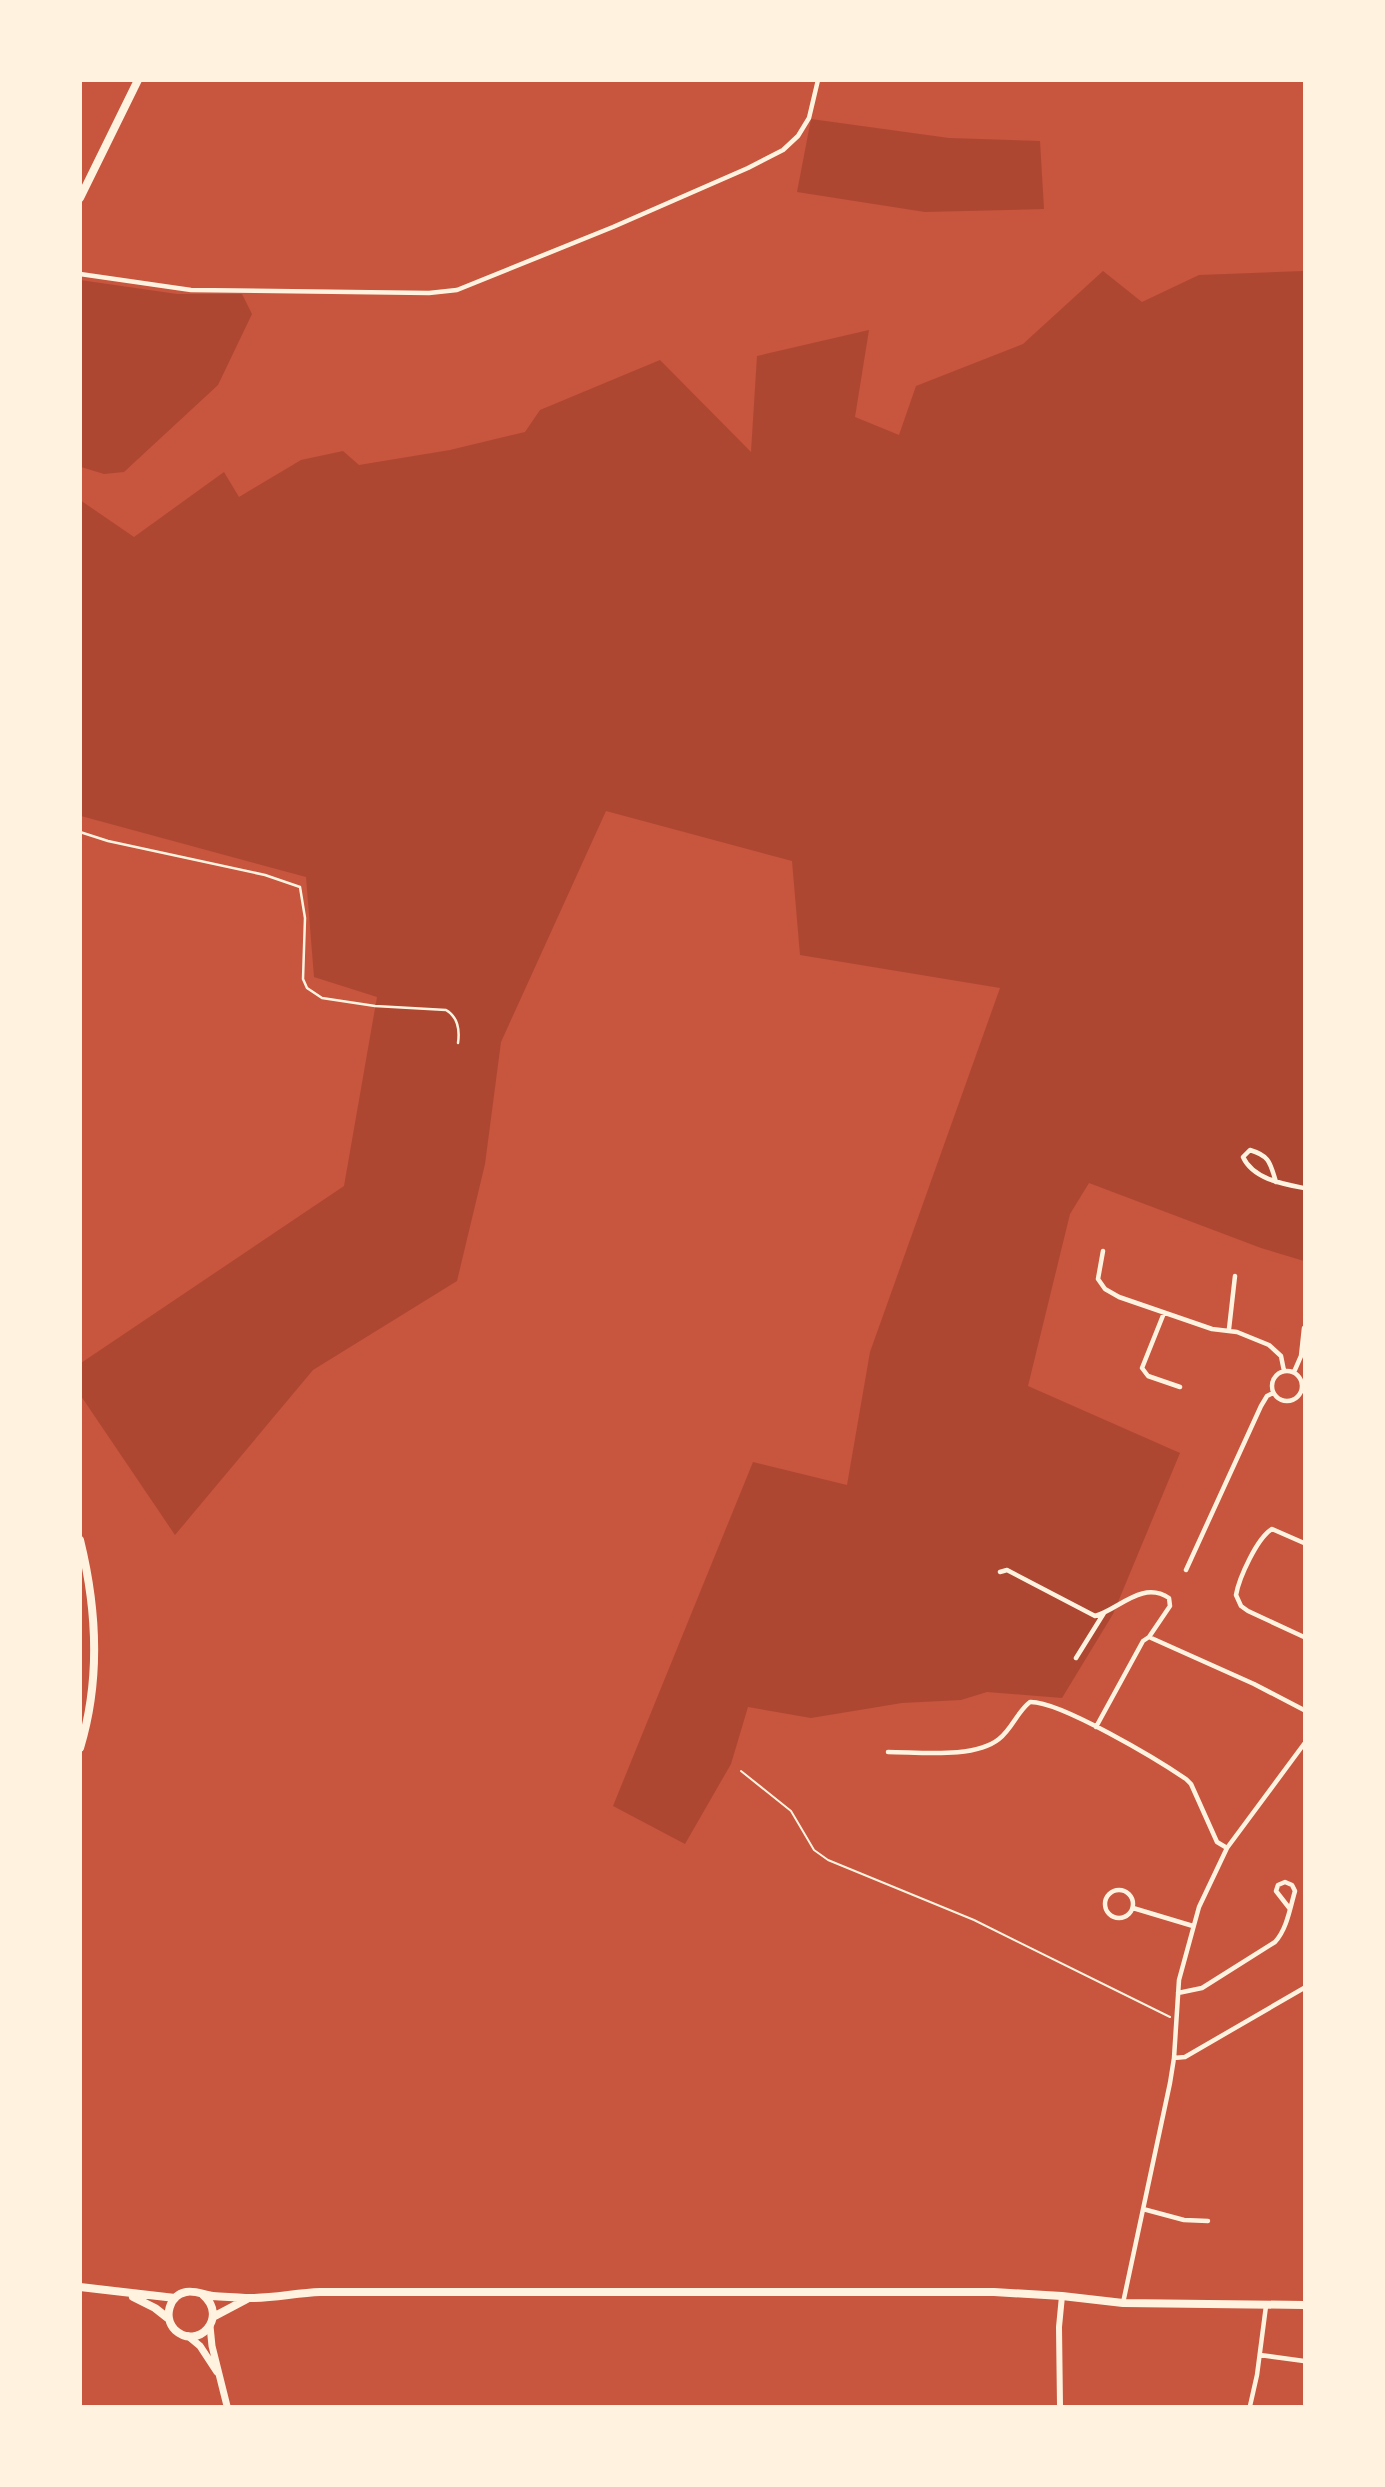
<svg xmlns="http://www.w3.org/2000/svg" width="1385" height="2487" viewBox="0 0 1385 2487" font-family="'Archivo Narrow',sans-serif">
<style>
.green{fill:#ae4732}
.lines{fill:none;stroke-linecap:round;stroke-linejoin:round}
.path{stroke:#fff3e0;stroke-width:2}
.service{stroke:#fff3e0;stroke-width:2.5}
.minor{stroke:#fff3e0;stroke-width:4.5}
.tertiary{stroke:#fff3e0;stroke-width:6}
.secondary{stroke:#fff3e0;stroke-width:7}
.primary{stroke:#fff3e0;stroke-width:8}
</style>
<rect width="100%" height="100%" fill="#c8553d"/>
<path class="green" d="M811,119L949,138L1040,141L1044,209L925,212L797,192Z
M1103,271L1142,302L1199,275L1304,271V1261L1261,1248L1089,1183L1070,1214L1028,1386L1180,1453L1113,1614L1062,1698L987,1692L961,1700L902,1703L811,1718L748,1707L731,1764L685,1844L613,1806L753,1462L847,1485L870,1352L1000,988L800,955L792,861L606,811L501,1042L485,1164L457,1281L313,1370L175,1535L81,1396V1363L344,1186L377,997L314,977L306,877L81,816L80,500L134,537L224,472L239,497L301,460L343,451L359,465L450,450L525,432L540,410L660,360L751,452L757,356L869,330L855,417L899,435L916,386L1023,344Z
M80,280L177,294H242L252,314L218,385L124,472L104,474L81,467Z"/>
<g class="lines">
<path class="path" d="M741,1771L791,1811L814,1850L828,1860L974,1920L1170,2017"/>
<path class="service" d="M80,832L108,841L265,875L300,887L305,918L303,979L307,988L322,998L375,1006L446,1010C458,1017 460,1029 458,1043"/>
<path class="minor" d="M80,274L191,290L429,293L457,290L613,227L748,168L783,150L798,136L809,118L818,80
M1276,1182C1270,1163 1270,1156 1250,1150L1243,1157C1253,1179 1283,1184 1304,1188
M1103,1251L1098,1279L1105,1289L1119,1297L1212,1329L1237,1332L1269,1345L1281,1356L1284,1371
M1164,1313L1142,1368L1148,1376L1180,1387
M1229,1329L1235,1276
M1272 1386a15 15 0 1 1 30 0a15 15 0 1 1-30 0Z
M1294,1372L1301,1356L1304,1328
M1304,1543L1272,1529C1257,1538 1239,1578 1236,1595L1241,1606L1248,1611L1304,1637
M1186,1570L1261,1406L1267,1396L1273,1393
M1000,1572L1007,1570L1095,1616C1118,1610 1142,1580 1169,1598L1170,1606L1149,1637
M1076,1658L1104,1613
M1096,1727L1143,1641L1149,1637L1254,1684L1304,1710
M888,1752C919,1752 974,1759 999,1739C1012,1729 1017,1712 1030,1702C1060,1701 1158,1760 1186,1779L1191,1784L1217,1842L1227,1848
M1105 1904a14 14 0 1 1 28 0a14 14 0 1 1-28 0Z
M1133,1908L1193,1926
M1178,1993L1202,1988L1275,1942C1287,1929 1290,1908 1295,1891L1292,1885L1285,1882L1278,1885L1276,1891L1290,1909
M1174,2058L1185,2057L1304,1988
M1143,2209L1184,2220L1208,2221
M1123,2303L1170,2083L1174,2058L1179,1980L1199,1907L1227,1848L1304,1744
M1260,2355L1304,2361
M1250,2406L1257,2375L1266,2306"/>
<path class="tertiary" d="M1060,2406L1059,2327L1062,2296"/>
<path class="secondary" d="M210,2326L212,2346L227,2406
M188,2336L200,2346L217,2372"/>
<path class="primary" d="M80,198L138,80
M80,1540C97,1609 101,1679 80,1748
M80,2287L175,2298
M203,2295C229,2317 198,2351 175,2330C163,2318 169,2295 186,2292C195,2290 204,2295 213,2296C223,2297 234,2297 245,2298C269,2299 295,2293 320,2292H994L1062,2296L1123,2303L1304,2305
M133,2297L155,2308L169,2319
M213,2317L247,2299"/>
</g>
<rect width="1385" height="2487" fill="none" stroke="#fff3e0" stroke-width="164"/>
</svg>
